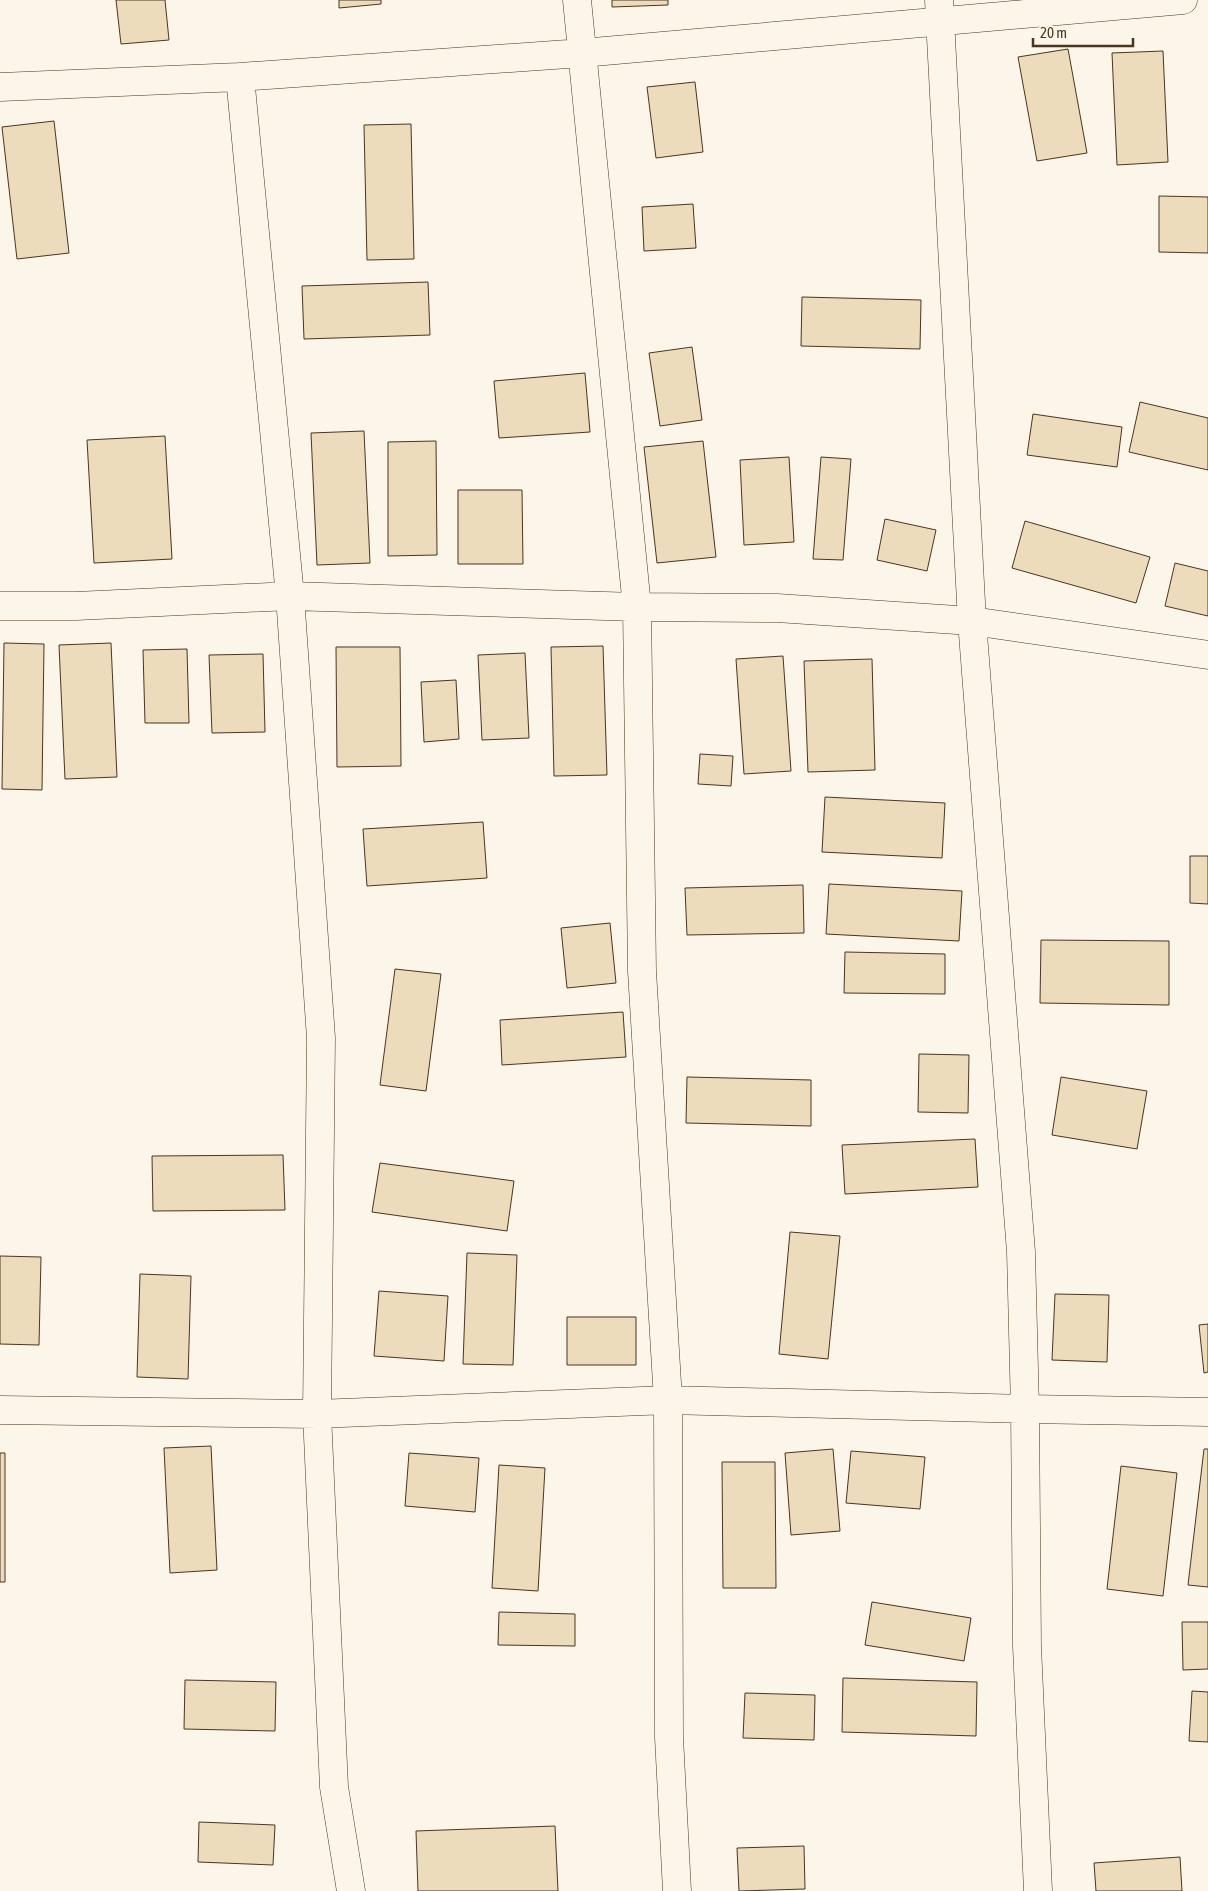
<svg xmlns="http://www.w3.org/2000/svg" width="1208" height="1891" viewBox="0 0 1208 1891" font-family="'Asap Condensed',sans-serif">
<style>
.building{fill:#ecdcbc;stroke:#4a3520}
.lines{fill:none;stroke-linecap:round;stroke-linejoin:round}
.street-casing{stroke:#4a3520;stroke-width:29}
.street{stroke:#fbf6e9;stroke-width:28}
</style>
<rect width="100%" height="100%" fill="#fbf6e9"/>
<path class="building" d="M116,0H165L169,40L121,44Z
M339,0H381V4L339,8Z
M612,0H668V5L612,7Z
M1068,49L1087,153L1037,161L1018,57Z
M1163,51L1168,162L1117,165L1112,53Z
M695,82L703,152L656,158L647,87Z
M54,121L69,253L17,259L2,127Z
M411,124L414,259L367,260L364,125Z
M1159,196L1208,197V253L1159,252Z
M693,204L696,248L644,251L642,207Z
M428,282L430,335L304,339L302,286Z
M802,297L921,300L920,349L801,346Z
M692,347L702,420L660,426L649,353Z
M585,373L590,432L499,438L494,381Z
M1140,402L1208,418V470L1129,452Z
M1033,414L1122,427L1117,467L1027,455Z
M364,431L370,563L317,565L311,433Z
M165,436L172,559L94,563L87,440Z
M436,441L437,555L388,556V442Z
M703,441L716,557L657,563L644,447Z
M789,457L794,542L744,545L740,460Z
M821,457L851,459L843,560L813,559Z
M458,490H522L523,564H458Z
M885,519L936,530L927,571L877,560Z
M1025,521L1150,557L1136,603L1012,568Z
M1175,563L1208,571V616L1165,606Z
M4,643L44,644L42,790L2,789Z
M111,643L117,777L65,779L59,645Z
M603,646L607,775L554,776L551,647Z
M336,647H400L401,766L337,767Z
M187,649L189,723H145L143,650Z
M525,653L529,738L482,740L478,655Z
M263,654L265,732L212,733L209,655Z
M783,656L791,771L744,774L736,659Z
M872,659L875,770L808,772L804,661Z
M456,680L459,739L424,742L421,682Z
M700,754L733,756L731,786L698,784Z
M825,797L945,803L942,858L822,852Z
M483,822L487,878L367,886L363,829Z
M1190,856H1208V904L1190,903Z
M829,884L962,891L959,941L826,934Z
M803,885L804,933L687,935L685,888Z
M610,923L616,983L567,988L561,928Z
M1041,940L1169,941V1005L1040,1003Z
M845,952L945,954V994L844,993Z
M395,969L441,974L426,1091L380,1085Z
M623,1012L626,1057L502,1065L500,1020Z
M919,1054L969,1055L968,1113L918,1112Z
M687,1077L811,1080V1126L686,1123Z
M1061,1077L1147,1091L1137,1149L1052,1135Z
M975,1139L978,1187L845,1194L842,1145Z
M283,1155L285,1210L153,1211L152,1156Z
M380,1163L514,1181L507,1231L372,1212Z
M790,1232L840,1236L828,1359L779,1354Z
M467,1253L517,1255L513,1365L463,1364Z
M0,1256L41,1257L39,1345L0,1344Z
M140,1274L191,1276L188,1379L137,1377Z
M379,1291L448,1296L444,1361L374,1356Z
M1055,1294L1109,1295L1107,1362L1052,1360Z
M567,1317H636V1365H567Z
M1208,1324V1372L1204,1373L1199,1325Z
M211,1446L217,1570L170,1573L164,1448Z
M833,1449L840,1531L791,1535L785,1453Z
M1204,1449H1208V1587L1188,1585Z
M851,1451L925,1457L920,1509L846,1503Z
M0,1453H5V1582H0Z
M409,1453L479,1458L475,1512L405,1506Z
M722,1462H775L776,1588H723Z
M499,1465L545,1468L538,1591L492,1588Z
M1121,1466L1177,1473L1163,1596L1107,1589Z
M872,1602L971,1618L964,1661L865,1645Z
M499,1612L575,1614V1646L498,1645Z
M1182,1622H1208V1669L1183,1670Z
M843,1678L977,1682L976,1736L842,1732Z
M185,1680L276,1682L275,1731L184,1729Z
M1192,1691L1208,1692V1742L1189,1741Z
M745,1693L815,1695L814,1740L743,1738Z
M199,1822L275,1825L273,1865L198,1862Z
M555,1826L558,1891H418L416,1831Z
M804,1846L805,1889L739,1891L737,1848Z
M1180,1857L1182,1891H1096L1094,1863Z"/>
<g class="lines">
<g class="street-casing">
<path id="street" d="M577,0L637,607L642,971L668,1400L669,1737L677,1891
M939,0L972,621L1021,1252L1025,1409L1027,1646L1038,1891
M240,77L290,596L321,1038L317,1414L334,1787L351,1891
M0,87L240,77L582,53L1183,0
M0,606H76L290,596L637,607L777,608L972,621L1208,655
M0,1410L317,1414L668,1400L1025,1409L1208,1412"/>
</g>
<use href="#street" class="street"/>
</g>
<path d="M1033 38v8h100v-8" fill="none" stroke="#4a3520" stroke-width="2.5"/>
<text x="1040" y="38" font-size="15" fill="#4a3520" stroke="#fbf6e9" stroke-width="4" paint-order="stroke">20 m</text>
</svg>
